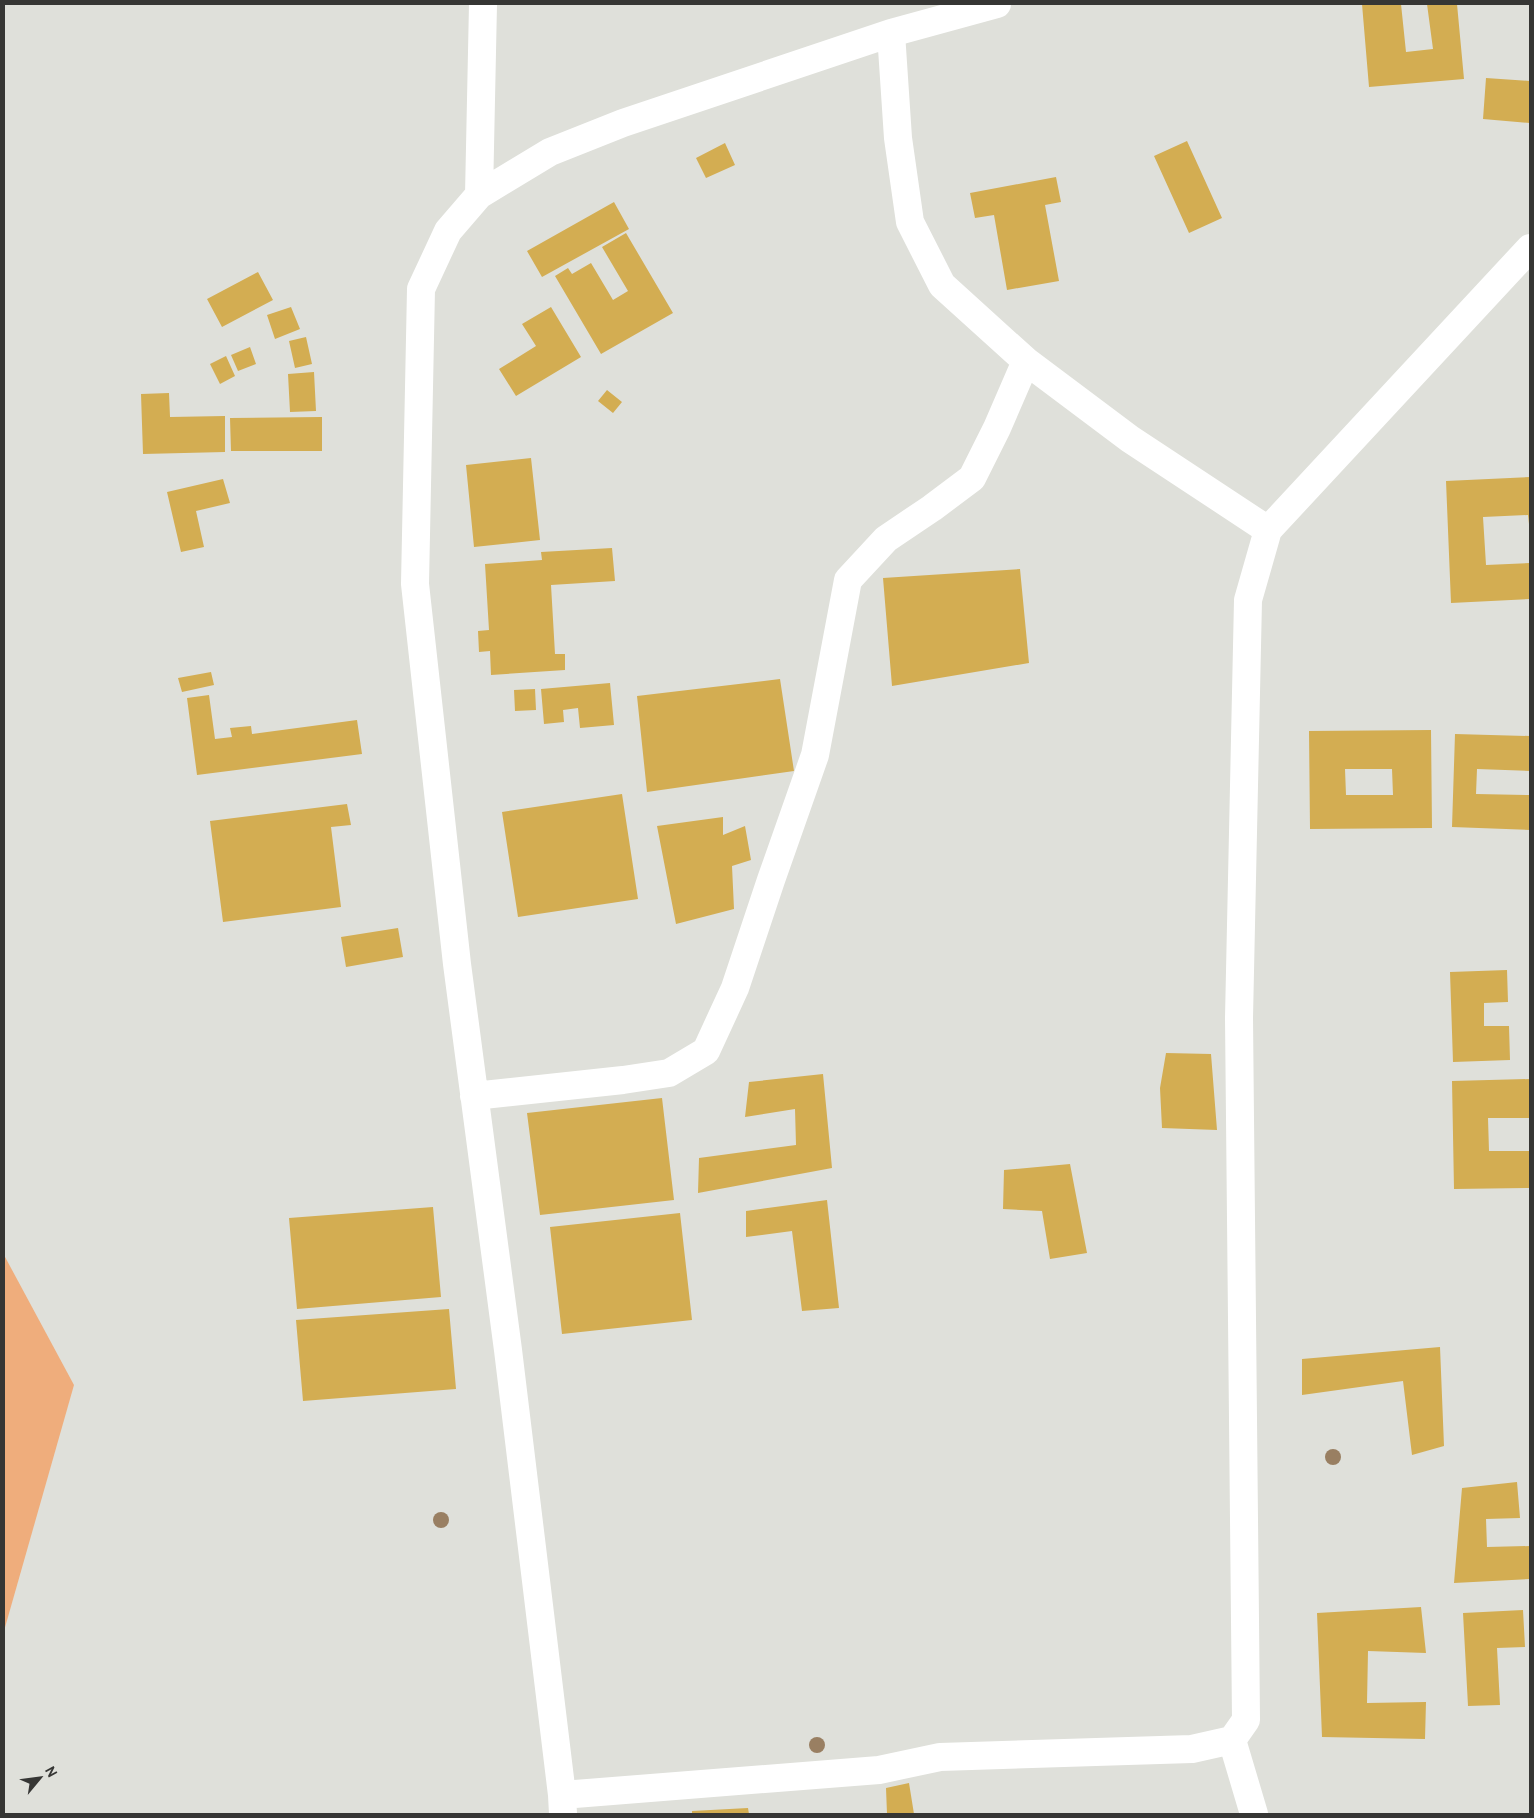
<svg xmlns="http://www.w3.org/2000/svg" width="1534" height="1818" viewBox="0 0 1534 1818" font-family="Overpass,sans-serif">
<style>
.green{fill:#efad7c}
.building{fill:#d3ad52;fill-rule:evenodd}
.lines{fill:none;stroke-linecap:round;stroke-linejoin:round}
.street{stroke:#fff;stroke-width:28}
.tree{fill:#997f62}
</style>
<rect width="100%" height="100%" fill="#dfe0da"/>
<path class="green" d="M4,1255L74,1385L4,1631Z"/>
<path class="building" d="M1362,4H1401L1406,52L1433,49L1427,4H1457L1464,79L1369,87Z
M1486,78L1530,81V123L1483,119Z
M1187,141L1222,218L1189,233L1154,156Z
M725,143L735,165L706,178L696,158Z
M1056,177L1061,202L1045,205L1059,281L1007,290L994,215L975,218L970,193Z
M614,202L629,229L542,277L527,251Z
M626,233L673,313L601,354L555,276L568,268L572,274L591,263L613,300L628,291L602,247Z
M258,272L273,300L222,327L207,299Z
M291,307L300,329L275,339L267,315Z
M551,307L581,357L516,396L499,369L536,346L522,324Z
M306,337L312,364L295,368L289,341Z
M250,347L256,364L238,371L231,355Z
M226,356L235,376L220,384L210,364Z
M314,372L316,411L290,412L288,374Z
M607,390L622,402L613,413L598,401Z
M169,393L170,417L225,416V452L143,454L141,394Z
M322,417V451H231L230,418Z
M531,458L540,540L474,547L466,465Z
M1530,477V524H1529L1528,515L1483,517L1486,565L1530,563V599L1451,603L1446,481Z
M223,479L230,503L196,511L204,547L181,552L167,492Z
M612,548L615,581L551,585L555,654H565V670L491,675L490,651L479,652L478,631L489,630L485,564L542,560L541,552Z
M1020,569L1029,663L892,686L883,578Z
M211,672L214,685L182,692L178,678Z
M780,679L794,771L647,792L637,696Z
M610,683L614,725L580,728L578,708L563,710L564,722L544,724L541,689Z
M535,689L536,710L515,711L514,690Z
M209,695L215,739L232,737L230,728L251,726L252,734L357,720L362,754L197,775L187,698Z
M1431,730L1432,828L1310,829L1309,731ZM1345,769H1392L1393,795H1346Z
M1455,734L1530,736V771L1477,769L1476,794L1530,795V830L1452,827Z
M622,794L638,899L518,917L502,812Z
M347,804L351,825L331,827L341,907L223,922L210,821Z
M723,817V835L745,826L751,860L732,866L734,909L676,924L657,826Z
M398,928L403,957L346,967L341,937Z
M1507,970L1508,1002L1484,1003V1026H1509L1510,1060L1453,1062L1450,972Z
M1166,1053L1211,1054L1217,1130L1162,1128L1160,1088Z
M823,1074L832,1168L698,1193L699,1158L796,1145L795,1109L745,1117L749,1082Z
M1530,1079V1118H1488L1489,1151H1530V1188L1454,1189L1452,1081Z
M662,1098L674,1200L540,1215L527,1113Z
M1070,1164L1087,1253L1050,1259L1042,1211L1003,1209L1004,1170Z
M827,1200L839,1308L802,1311L792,1231L746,1237V1211Z
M433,1207L441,1297L297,1309L289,1218Z
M680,1213L692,1320L562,1334L550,1227Z
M449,1309L456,1389L303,1401L296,1320Z
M1440,1347L1444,1446L1412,1455L1403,1381L1302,1395V1359Z
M1517,1482L1520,1518L1486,1519L1487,1547L1530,1546V1579L1454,1583L1462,1488Z
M1421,1607L1426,1653L1368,1651L1367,1703L1426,1702L1425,1739L1322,1737L1317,1613Z
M1523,1610L1525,1647L1497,1648L1500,1705L1468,1706L1463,1613Z
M909,1783L914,1814H887L886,1788Z
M748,1808L749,1814H692V1811Z"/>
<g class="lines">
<path class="street" d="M891,33L898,138L910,222L942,285L1026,361L1130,439L1268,530
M479,195L483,4
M474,1096L623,1080L669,1073L706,1051L735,988L771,880L815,755L848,580L886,539L932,508L972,478L997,428L1026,361
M1232,1740L1254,1814
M562,1795L879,1770L940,1757L1192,1749L1232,1740L1246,1720L1239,1018L1248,600L1268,530L1530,248
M563,1814L562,1795L508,1350L457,964L415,584L421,289L448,231L479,195L550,152L623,123L891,33L997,4"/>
</g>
<g class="tree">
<circle cx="1333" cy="1457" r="8"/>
<circle cx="441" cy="1520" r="8"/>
<circle cx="817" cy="1745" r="8"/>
</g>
<rect width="1534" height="1818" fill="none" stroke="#363634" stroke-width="10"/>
<g transform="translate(40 1778) rotate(61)" stroke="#dfe0da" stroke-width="4" paint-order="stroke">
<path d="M0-4L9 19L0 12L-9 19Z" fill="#363634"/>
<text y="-8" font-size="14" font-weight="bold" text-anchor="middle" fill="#363634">N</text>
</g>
</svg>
